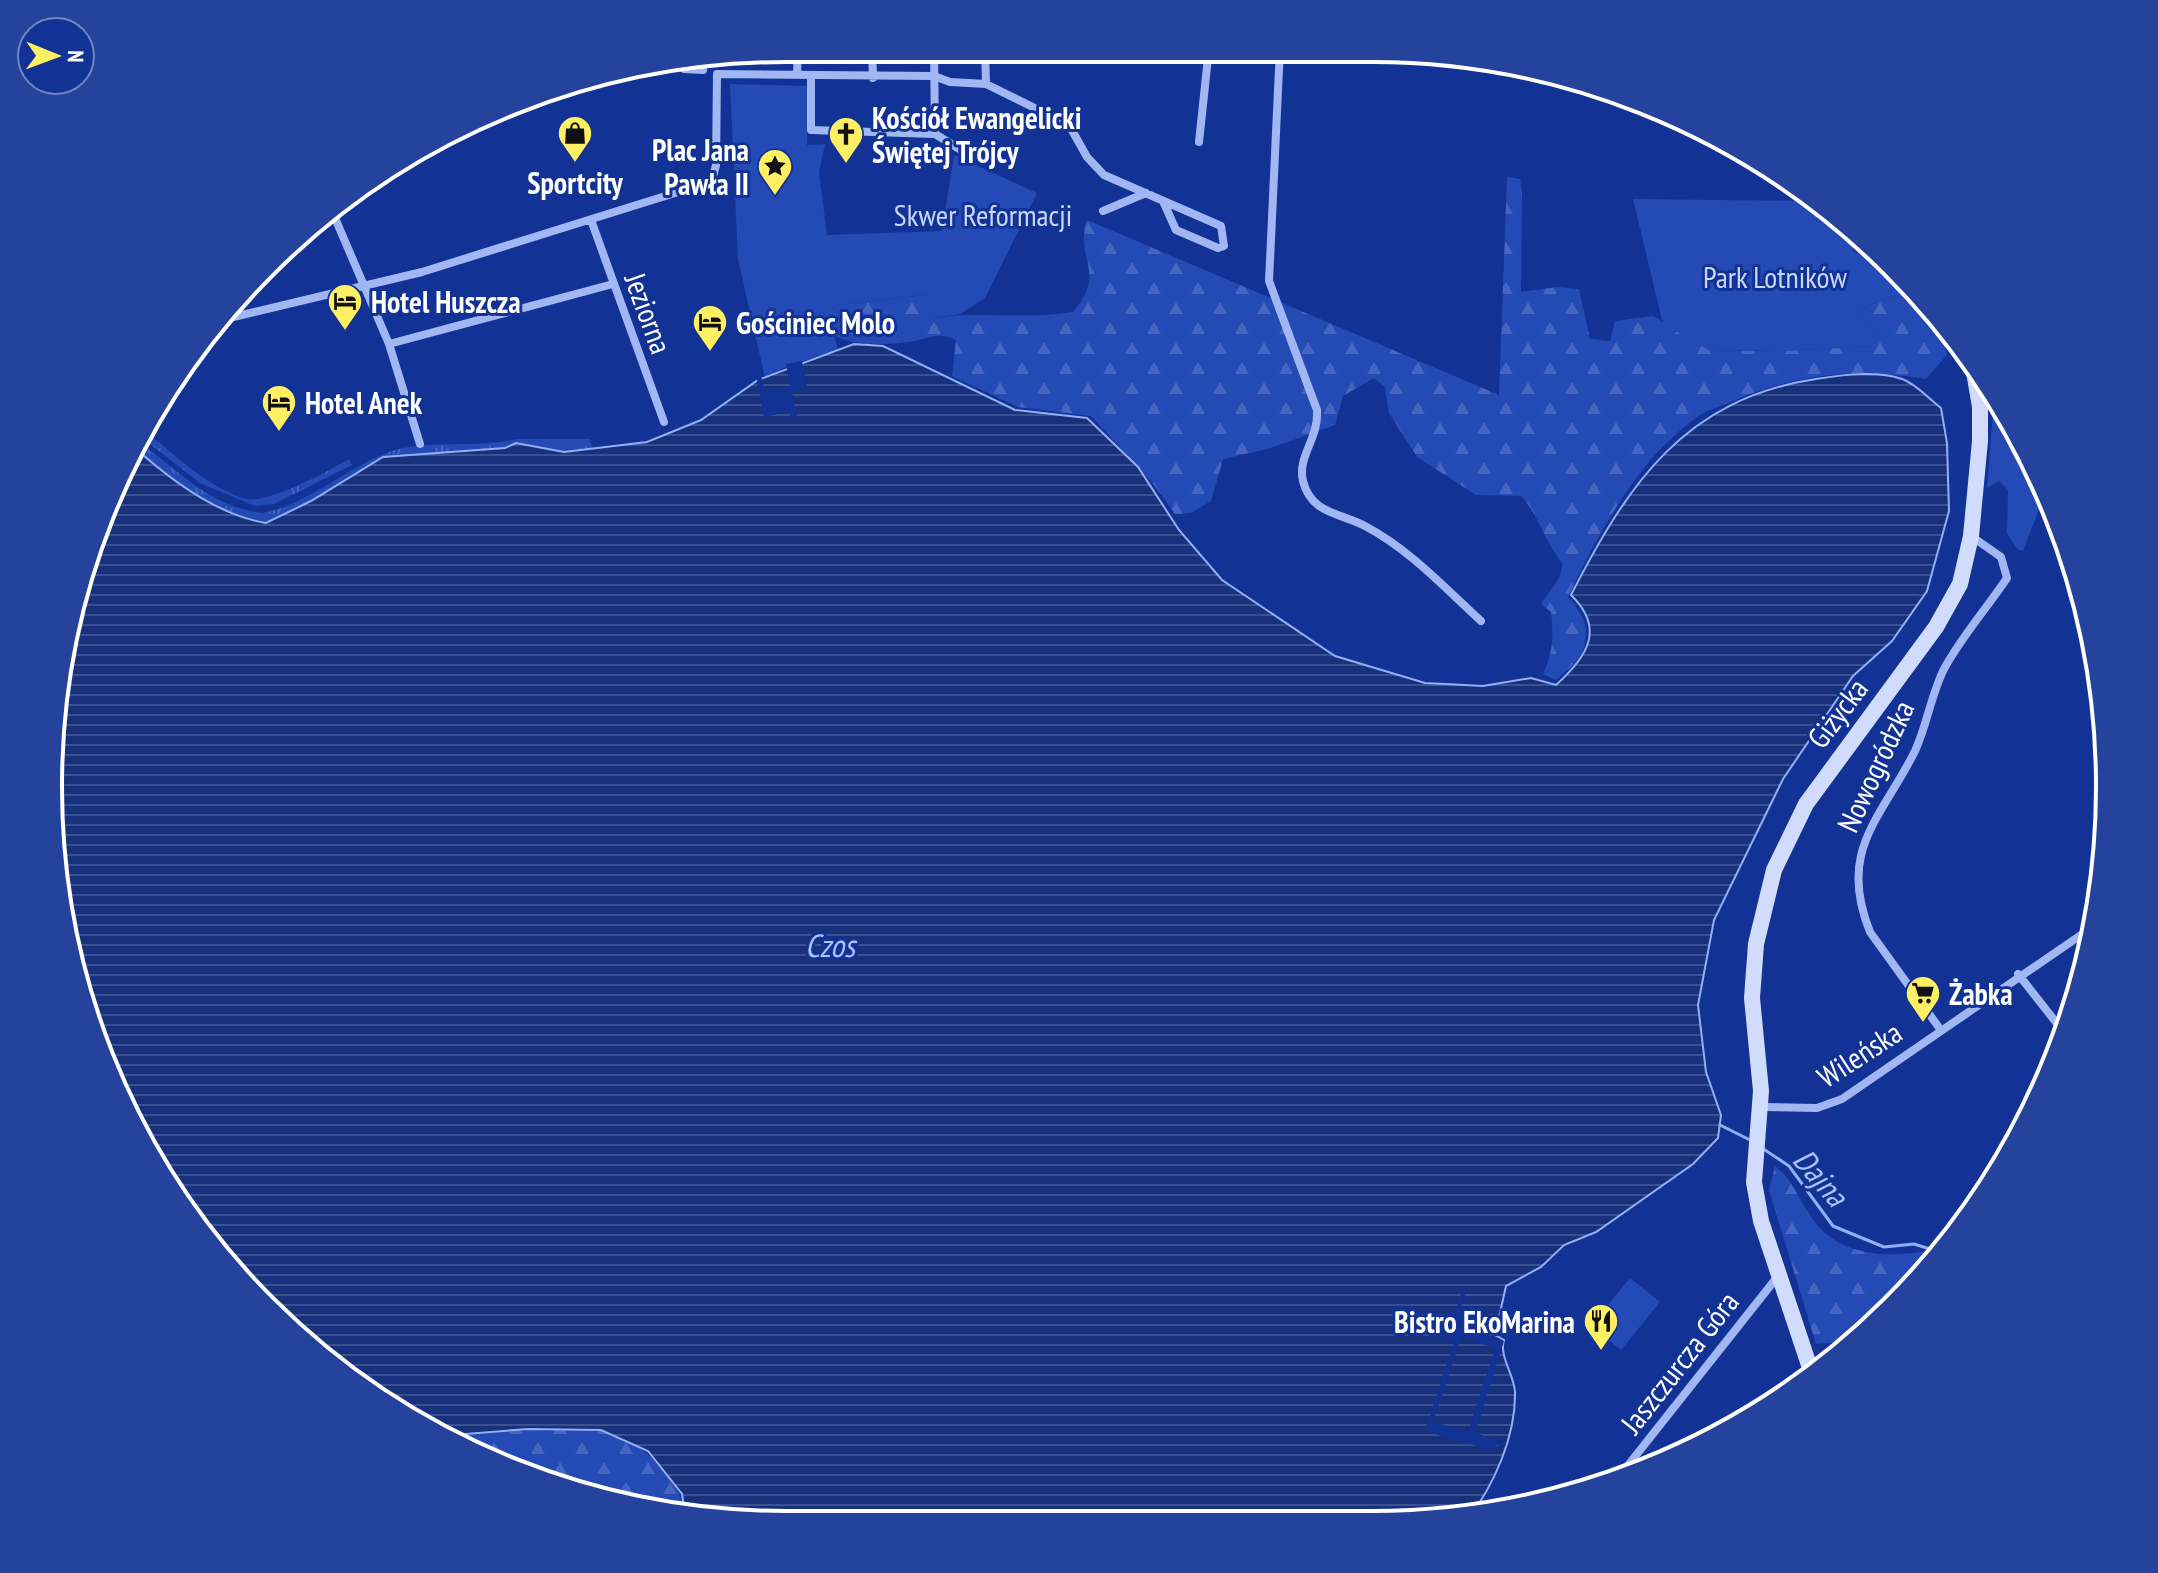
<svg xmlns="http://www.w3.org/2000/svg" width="2158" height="1573" viewBox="0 0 2158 1573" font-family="'PT Sans Narrow',sans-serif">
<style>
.grass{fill:url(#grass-tufts)}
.forest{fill:url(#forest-firs)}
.green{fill:#244ab5}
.water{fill:url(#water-rules);stroke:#92aff6;stroke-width:2}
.pier{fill:#123395;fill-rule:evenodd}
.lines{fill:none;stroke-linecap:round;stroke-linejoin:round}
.stream{stroke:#92aff6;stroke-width:3}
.street{stroke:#a1b7f3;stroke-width:8}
.secondary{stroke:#d0dbfd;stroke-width:16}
.labels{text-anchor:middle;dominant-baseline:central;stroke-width:6;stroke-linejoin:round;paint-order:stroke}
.poi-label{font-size:30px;font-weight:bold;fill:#fff;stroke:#123395;text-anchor:start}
.park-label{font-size:30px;fill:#c9d7fd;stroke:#123395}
.street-label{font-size:30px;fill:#fff;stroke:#123395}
.water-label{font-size:32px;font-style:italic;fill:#adc2fa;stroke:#123395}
.rim{fill:none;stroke:#fff;stroke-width:4}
</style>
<defs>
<pattern id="grass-tufts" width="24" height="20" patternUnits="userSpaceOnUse" patternTransform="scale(2)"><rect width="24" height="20" fill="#244ab5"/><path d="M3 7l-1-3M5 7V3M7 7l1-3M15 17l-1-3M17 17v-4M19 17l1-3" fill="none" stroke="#4565c0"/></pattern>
<pattern id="forest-firs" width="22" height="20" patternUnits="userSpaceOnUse" patternTransform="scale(2)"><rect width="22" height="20" fill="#244ab5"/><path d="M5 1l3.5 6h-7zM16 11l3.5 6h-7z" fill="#4565c0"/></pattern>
<pattern id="water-rules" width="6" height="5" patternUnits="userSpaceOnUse" patternTransform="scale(2)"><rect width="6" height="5" fill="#18317c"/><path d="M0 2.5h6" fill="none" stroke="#3b5090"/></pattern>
</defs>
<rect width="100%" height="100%" fill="#123395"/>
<path class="grass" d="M144,430C174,454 208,488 246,499C267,504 329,471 349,459L352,465L274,504L255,506L200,483L141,437Z
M517,439H590L593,449L564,452L516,443L505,448L383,457L311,501L266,523C217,515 169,479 133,446L139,442C179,471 211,507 262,513C306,505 343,471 384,454C425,437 474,450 517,439Z"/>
<path class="forest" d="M1507,177L1520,179L1522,192L1521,292L1557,287L1579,289L1590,339L1610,341L1615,321L1653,316L1709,350L1781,351L1873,346L1872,330L1860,311L1879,300L1903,296V286L1941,321L1947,355L1926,379C1860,368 1802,373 1740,398C1727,404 1712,408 1700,415C1638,458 1600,531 1568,597C1598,628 1589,655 1556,680L1543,674C1553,653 1554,635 1551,612L1541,604L1559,578L1563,564C1545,543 1539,515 1521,496L1476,495L1417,457L1389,413L1385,387L1374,378L1343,396L1335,425L1271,448L1223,459L1211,501L1191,513L1175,514L1151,481L1091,416L1018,407L952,376L956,340C938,330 926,340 907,342C882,345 853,346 831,334L829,315L835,305L925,295L934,318C980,311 1026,320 1073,312C1108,272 1074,260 1087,220L1499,395Z
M1775,1166C1795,1182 1799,1201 1814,1221C1843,1261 1904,1259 1946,1246L1927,1273L1855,1341L1816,1344L1769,1190Z
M528,1429C551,1429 581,1425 603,1431C643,1444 678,1472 685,1515L595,1500L459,1449L440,1436Z"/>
<path class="green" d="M730,84L807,86V145L825,144L819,172L827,235L942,231L954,155L1037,193L985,298L960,314L933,318L924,295L836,305L829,315L838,350L788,366L765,378L738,259Z
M1633,199L1813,201L1852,238L1853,252L1872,257L1903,286V296L1879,300L1860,311L1872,330L1874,346L1781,351L1709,350L1663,324Z
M1993,411L2004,412L2034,459L2046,491L2023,551L2017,549L2007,533L2008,490L1999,481L1987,488Z
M1630,1278L1660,1302L1621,1350L1591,1326Z"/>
<path class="water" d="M854,344L883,346L1015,410L1087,418L1138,467L1179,530L1222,580L1335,656L1425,683L1483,686L1531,678L1556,685C1587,657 1606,629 1571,595C1628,484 1684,399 1816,379C1842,375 1876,370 1902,379C1915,383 1930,400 1941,408L1947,443L1949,511L1927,591L1892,641L1853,676L1783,779L1714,920L1698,1005L1706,1072L1721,1115L1718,1138L1693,1164L1596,1232L1564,1245L1541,1267L1506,1286L1495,1335L1504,1340C1499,1357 1514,1374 1515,1392C1516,1436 1494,1485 1468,1519L738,1523L685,1515L682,1494L648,1451L601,1430L528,1429L440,1436L337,1372L201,1236L104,1069L54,882V690L124,460L133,446C169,479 217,515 266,523L311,501L383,457L505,448L516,443L564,452L647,442L701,420L758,380Z"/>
<path class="pier" d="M802,361L807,388L792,392L797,417L791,418L789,412L764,417L756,376L761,375L765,391L790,386L786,364Z
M1462,1290L1466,1291L1459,1313L1468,1316L1464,1329L1504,1341L1475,1433L1506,1443L1505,1447L1496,1445L1494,1451L1425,1431L1454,1342L1444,1339L1437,1328L1443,1314L1456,1311ZM1461,1338L1495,1348L1468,1432L1433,1422Z"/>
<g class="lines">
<path class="stream" d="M1720,1125L1752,1141
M1762,1148L1789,1166L1833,1226L1884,1247L1914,1244L1933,1250L1939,1257"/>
<path class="street" d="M872,48L873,78
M934,48L935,134
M985,48L986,84
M1280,48L1269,281L1317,410C1319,439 1297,456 1303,481C1311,514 1341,513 1365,526C1409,549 1445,588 1481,621
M1331,48L1445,58
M675,63L684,69L703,70
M616,70H649L666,64
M797,75L798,48
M811,77V130L935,134
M935,134L961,150
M1199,142L1209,48
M332,211L389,344L420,444
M1103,211L1146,193
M591,220L664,422
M217,321L422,272L707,183L713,177L716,165L717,74L934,76L950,82L986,84L1069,125L1087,157L1104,175L1221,226L1224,246L1218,248L1176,230L1163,201
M389,344L613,284
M2018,974L2066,1035
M1940,1029L1870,932C1837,850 1881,819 1915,751C1927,725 1931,695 1944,669C1961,637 1987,608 2007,578L2001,557L1971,536
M1760,1107L1817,1108L1842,1099L2094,926
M1618,1478L1778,1276"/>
<path class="secondary" d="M1813,1377L1761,1221L1754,1182L1761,1091L1752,998L1756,944L1774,870L1806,804L1936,627L1960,584L1971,536L1980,441V407L1972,360"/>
</g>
<defs>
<g id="shop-pin" transform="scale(1.8)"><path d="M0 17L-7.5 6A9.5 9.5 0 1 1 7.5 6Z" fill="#ffef63" stroke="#123395"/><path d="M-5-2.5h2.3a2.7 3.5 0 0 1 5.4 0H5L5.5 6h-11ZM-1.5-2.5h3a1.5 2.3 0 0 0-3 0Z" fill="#111"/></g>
<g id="church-pin" transform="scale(1.8)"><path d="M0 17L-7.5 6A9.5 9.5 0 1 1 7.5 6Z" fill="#ffef63" stroke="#123395"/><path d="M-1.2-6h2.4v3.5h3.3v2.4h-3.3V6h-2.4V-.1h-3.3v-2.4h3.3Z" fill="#111"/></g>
<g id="sight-pin" transform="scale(1.8)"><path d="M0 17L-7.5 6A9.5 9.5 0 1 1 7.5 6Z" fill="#ffef63" stroke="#123395"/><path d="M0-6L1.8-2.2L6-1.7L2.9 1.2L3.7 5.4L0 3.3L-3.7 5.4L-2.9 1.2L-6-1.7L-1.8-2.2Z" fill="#111"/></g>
<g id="hotel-pin" transform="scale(1.8)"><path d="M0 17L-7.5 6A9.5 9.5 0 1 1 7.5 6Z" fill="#ffef63" stroke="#123395"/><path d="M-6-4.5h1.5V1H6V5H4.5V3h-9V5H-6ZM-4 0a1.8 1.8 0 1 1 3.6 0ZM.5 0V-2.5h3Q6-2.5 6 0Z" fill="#111"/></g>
<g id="supermarket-pin" transform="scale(1.8)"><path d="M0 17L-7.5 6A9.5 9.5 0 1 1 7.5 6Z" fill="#ffef63" stroke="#123395"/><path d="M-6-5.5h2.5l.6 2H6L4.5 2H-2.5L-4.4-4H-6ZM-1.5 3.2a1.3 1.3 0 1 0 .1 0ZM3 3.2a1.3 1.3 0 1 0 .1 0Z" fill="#111"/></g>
<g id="restaurant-pin" transform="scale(1.8)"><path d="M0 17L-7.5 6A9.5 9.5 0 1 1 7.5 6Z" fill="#ffef63" stroke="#123395"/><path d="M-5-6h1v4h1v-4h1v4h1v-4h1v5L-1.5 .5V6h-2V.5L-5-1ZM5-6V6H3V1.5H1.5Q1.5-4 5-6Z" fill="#111"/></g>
</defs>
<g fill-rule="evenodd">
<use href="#shop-pin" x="575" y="133"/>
<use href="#church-pin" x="846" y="134"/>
<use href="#sight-pin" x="775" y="166"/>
<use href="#hotel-pin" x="345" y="301"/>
<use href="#hotel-pin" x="710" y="322"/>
<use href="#hotel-pin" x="279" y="402"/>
<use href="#supermarket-pin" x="1923" y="993"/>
<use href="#restaurant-pin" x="1601" y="1321"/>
</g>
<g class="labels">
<g class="poi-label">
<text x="872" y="117">Kościół Ewangelicki<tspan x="872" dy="34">Świętej Trójcy</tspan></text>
<text x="749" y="149" text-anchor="end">Plac Jana<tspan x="749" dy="34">Pawła II</tspan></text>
<text x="575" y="182" text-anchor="middle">Sportcity</text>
<text x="371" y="301">Hotel Huszcza</text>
<text x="736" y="322">Gościniec Molo</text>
<text x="305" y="402">Hotel Anek</text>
<text x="1949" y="993">Żabka</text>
<text x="1575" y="1321" text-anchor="end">Bistro EkoMarina</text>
</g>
<g class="park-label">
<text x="983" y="214">Skwer Reformacji</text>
<text x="1775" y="276">Park Lotników</text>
</g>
<g class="street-label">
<text transform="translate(649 313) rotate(70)">Jeziorna</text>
<text transform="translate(1837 713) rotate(-53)">Giżycka</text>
<text transform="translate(1875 766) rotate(-65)">Nowogródzka</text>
<text transform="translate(1859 1054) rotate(-33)">Wileńska</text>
<text transform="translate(1679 1362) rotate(-52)">Jaszczurcza Góra</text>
</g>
<g class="water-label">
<text x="830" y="945">Czos</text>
<text transform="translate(1821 1177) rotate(49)">Dajna</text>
</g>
</g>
<path d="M0 0H2158V1573H0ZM786 62H1372A724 724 0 0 1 2096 786V787A724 724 0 0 1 1372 1511H786A724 724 0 0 1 62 787V786A724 724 0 0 1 786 62Z" fill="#25439d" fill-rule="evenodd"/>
<path class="rim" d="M786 62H1372A724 724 0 0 1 2096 786V787A724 724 0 0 1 1372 1511H786A724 724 0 0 1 62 787V786A724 724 0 0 1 786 62Z"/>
<g transform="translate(56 56) rotate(91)"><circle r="38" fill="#123395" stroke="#7185bf" stroke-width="2"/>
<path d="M0-6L14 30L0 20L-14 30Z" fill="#ffef63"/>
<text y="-12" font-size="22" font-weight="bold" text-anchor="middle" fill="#ffffff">N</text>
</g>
</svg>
